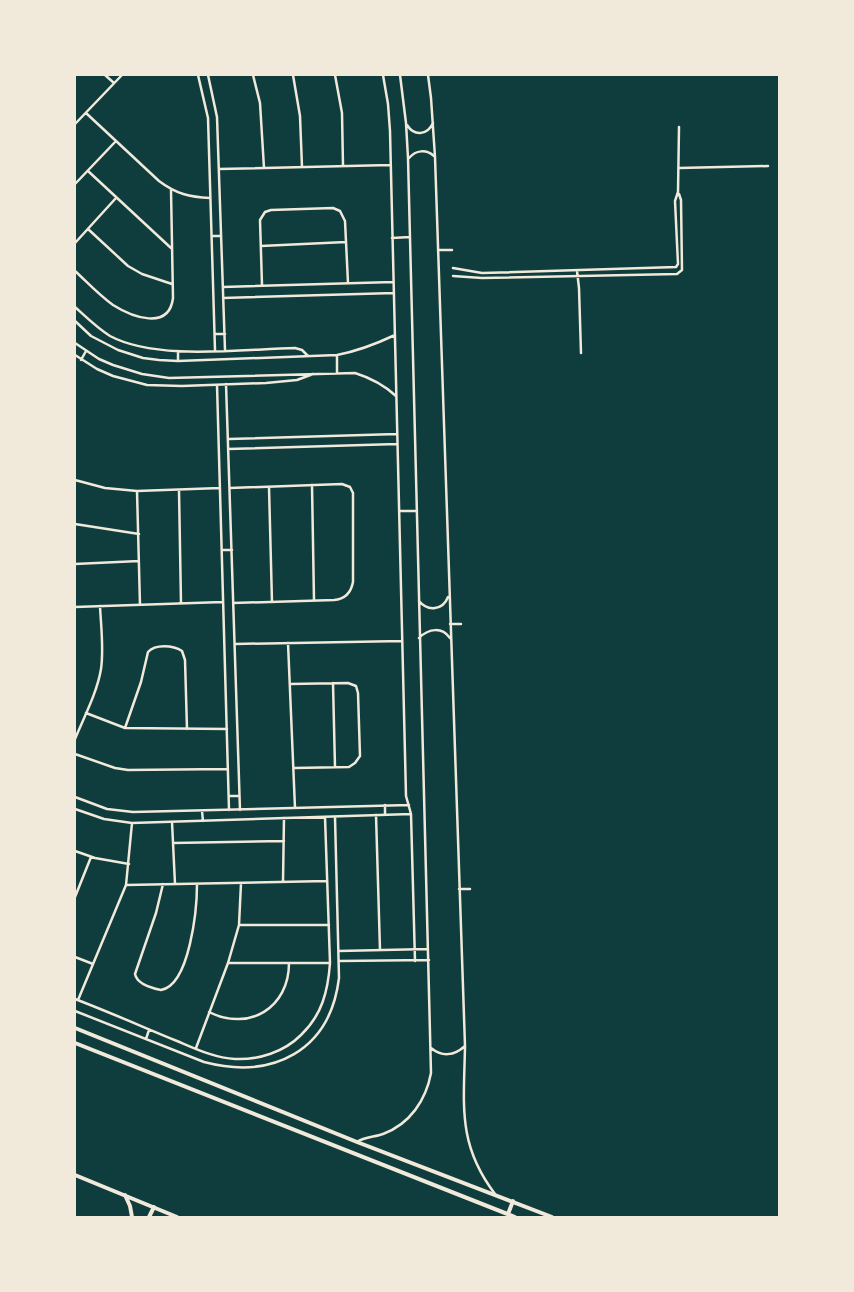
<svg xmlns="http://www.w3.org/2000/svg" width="854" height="1292" viewBox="0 0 854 1292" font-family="Montserrat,sans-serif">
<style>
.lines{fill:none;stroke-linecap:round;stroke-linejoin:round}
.minor{stroke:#f1e9da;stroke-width:2.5}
.secondary{stroke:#f1e9da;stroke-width:4}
</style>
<rect width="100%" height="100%" fill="#0f3d3e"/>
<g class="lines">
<path class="minor" d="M105,75L114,83
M198,75L208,118L215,350
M208,75L217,117L225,350
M253,75L260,103L264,168
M293,75L300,116L302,167
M335,75L342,113L343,166
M383,75L388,104L390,131L406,796L411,814L415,961
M428,75L431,98L435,157L465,1046C464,1105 457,1144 495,1194
M86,113L159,181C176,194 190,197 210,198
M75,124L122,75
M407,125C414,136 427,136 433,123
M409,158C416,150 426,149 434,156
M679,168L768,166
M219,169L390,165
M88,171L171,248
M75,184L116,141
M88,229L128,266L142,274L172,284
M212,236H221
M392,238L410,237
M75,243L116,198
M261,246L346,242
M438,250H452
M453,268L482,273L676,267L678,264L675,201L678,192L679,127
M75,271C87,282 99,295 113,305C132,317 169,331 173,298L171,190
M577,271L579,288L581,353
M453,276L482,278L677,274L682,270L681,200L679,194
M262,285L260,220L265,212L271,210L333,208L340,211L345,221L348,283
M223,287L393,282
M223,298L394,293
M75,307C86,317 97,328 110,336C157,361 242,349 295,348L302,350L308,356
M75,321L91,336L118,350L143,358L159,360L178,361L337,355C358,351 376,344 395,335
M215,334H225
M75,343L99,359L113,365L142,374L169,378L355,373C371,378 383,384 396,396
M75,355L97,369L113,376L147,385L182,386L266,383L297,380L313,374
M337,355V373
M81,360L86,351
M178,361V351
M226,384L240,810
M217,385L229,810
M229,439L397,434
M228,449L397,444
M75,480L105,488L137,491L220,488
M312,485L314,600
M269,487L272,602
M230,488L342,484L350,487L353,493V582C351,593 345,599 334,600L233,603
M179,490L181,603
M137,491L140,605
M399,511H416
M75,524L139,534
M222,550H232
M75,564L139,561
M419,601C428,612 443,610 448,597
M75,607L223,602
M450,624H461
M419,638C429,628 442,627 450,638
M288,643L295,808
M235,644L402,641
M333,683L335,767
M290,684L348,683L356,686L358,693L360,756L355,763L349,767L294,768
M86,713L125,728L227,729
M125,728L141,682L148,652C155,644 173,645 182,651L185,660L187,729
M75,739C84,717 97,693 101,669C104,649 101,627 100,606
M75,754L115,768L128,770L228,769
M229,796H239
M75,797L107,809L133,812L409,805
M385,805V815
M75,809L104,819L132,823L411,814
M202,811L203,821
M376,815L380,950
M172,822L175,884
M173,843L284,841
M75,851L95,858L129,864
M283,882L284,818
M163,884L156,913L135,974C137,984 151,988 161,990C190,985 197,908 197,884
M126,885L327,881
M459,889H470
M75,897L91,857
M239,925H329
M339,951L428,949
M75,957L93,964
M339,961L429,960
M229,963H330
M75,999C109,1012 143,1027 177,1041C196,1049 215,1058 235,1059C259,1060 284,1052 301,1035C322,1015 328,991 330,963L325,817
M78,1000L126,885L132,823
M75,1011L204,1062C273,1080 330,1051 339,978L335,817
M209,1012C249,1032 289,1008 289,963
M146,1039L149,1030
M196,1048L228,963L239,925L241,883
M431,1048C442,1057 454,1056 465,1046
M357,1142C364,1137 375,1137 383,1134C410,1124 426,1100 431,1073L408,158L406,123L400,75"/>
<path class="secondary" d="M75,1028L357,1142L552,1217
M75,1043L515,1217
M75,1175L177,1217
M125,1195L130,1206L132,1217
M508,1214L513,1201
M149,1217L154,1207"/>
</g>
<rect width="854" height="1292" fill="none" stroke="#f1e9da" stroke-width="152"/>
</svg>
